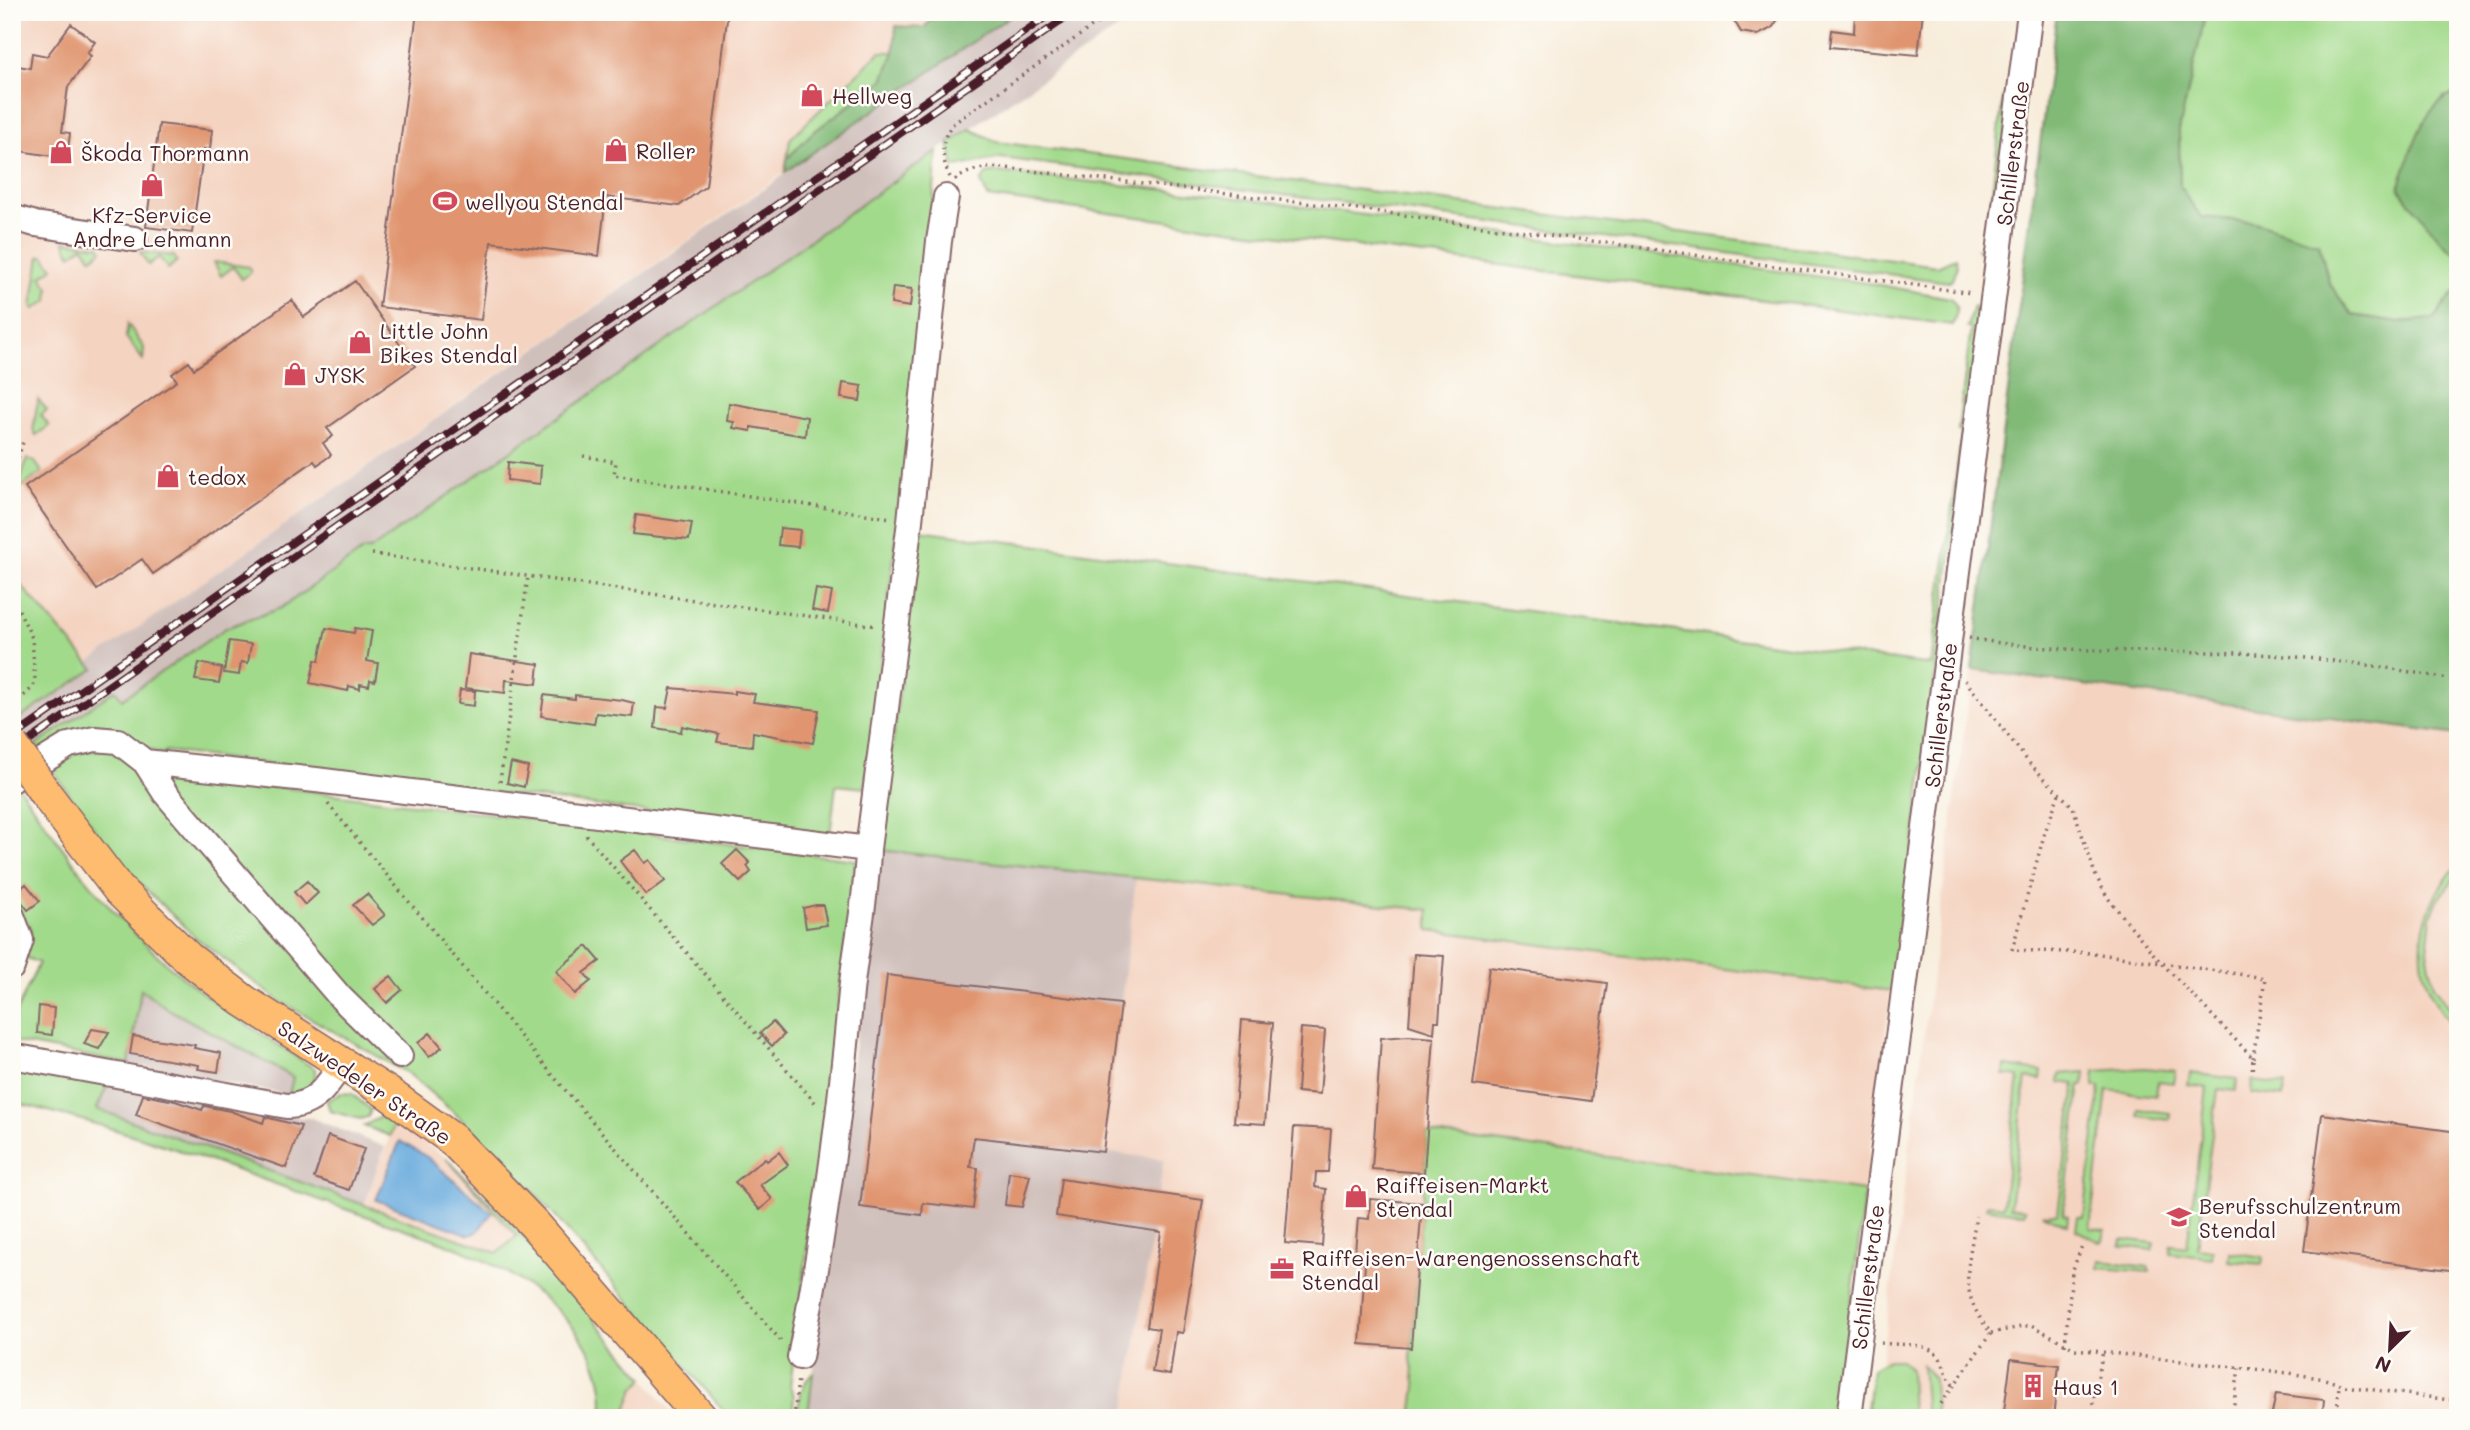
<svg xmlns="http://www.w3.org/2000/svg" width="2470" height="1430" viewBox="0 0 2470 1430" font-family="Mali,sans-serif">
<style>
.built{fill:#f4d3c0}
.industrial{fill:#d0c0bc}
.green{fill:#a2da8b;stroke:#767c5b;stroke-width:2}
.forest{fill:#81ba77;stroke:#666c51;stroke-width:2}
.water{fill:#69abdd;stroke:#5a6584;stroke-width:2}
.building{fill:#e0956f}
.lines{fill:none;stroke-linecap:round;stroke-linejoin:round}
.minor-casing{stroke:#876769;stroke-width:28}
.major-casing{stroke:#876769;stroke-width:35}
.path{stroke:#876769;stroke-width:3.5;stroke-dasharray:2 5;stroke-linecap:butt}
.minor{stroke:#fff;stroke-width:24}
.major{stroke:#febc70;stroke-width:32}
.rail-casing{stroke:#4a1f2b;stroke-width:8}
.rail{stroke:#fdfcf7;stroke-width:5;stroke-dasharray:16;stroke-linecap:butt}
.major-bridge-casing{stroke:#876769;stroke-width:35;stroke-linecap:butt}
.major-bridge{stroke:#febc70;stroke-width:32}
.labels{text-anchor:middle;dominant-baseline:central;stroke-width:5;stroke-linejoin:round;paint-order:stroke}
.poi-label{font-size:21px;fill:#4a1f2b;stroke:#fdfcf7;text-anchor:start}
.street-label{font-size:21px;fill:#4a1f2b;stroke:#fdfcf7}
</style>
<rect width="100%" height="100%" fill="#fdfcf7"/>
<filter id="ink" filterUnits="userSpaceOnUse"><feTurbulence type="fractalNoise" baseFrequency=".0143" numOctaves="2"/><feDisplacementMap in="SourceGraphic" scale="14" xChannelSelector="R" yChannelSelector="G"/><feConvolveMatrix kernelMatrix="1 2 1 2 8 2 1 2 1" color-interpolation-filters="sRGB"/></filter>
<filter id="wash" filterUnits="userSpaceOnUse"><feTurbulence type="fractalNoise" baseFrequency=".00686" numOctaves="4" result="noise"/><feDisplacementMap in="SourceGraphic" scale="28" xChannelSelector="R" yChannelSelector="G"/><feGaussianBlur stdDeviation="1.57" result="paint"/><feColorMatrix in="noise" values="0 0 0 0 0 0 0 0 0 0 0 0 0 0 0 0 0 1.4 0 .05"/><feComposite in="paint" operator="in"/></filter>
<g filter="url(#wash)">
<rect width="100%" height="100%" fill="#f8eddb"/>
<path class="built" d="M12,12H940L923,28L896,26L894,52H879L790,139L785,172L89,662L12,575Z
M1972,670L2458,735V1418H1874Z
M1136,879L1430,910L1429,930L1891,991L1865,1191L1427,1133L1411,1359L1416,1387L1412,1418H1124L1164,1159L1103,1152Z
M395,1122L445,1157L517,1236L497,1253L364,1206Z
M644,1378L677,1418H623L634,1389Z"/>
<path class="industrial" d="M1016,12H1142L937,151L370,550L364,551L281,608L225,628L12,774V716Z
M879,850L1136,879L1103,1152L1164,1159L1124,1418H819L808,1414Z
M141,988L168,1009L293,1077L289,1095L129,1064Z
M109,1081L300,1118H311L385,1147L364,1206L96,1109Z"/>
<path class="green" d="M2206,12H2458V92L2443,97L2399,188L2441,241L2458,255V288L2433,319L2399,322L2352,315L2329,283L2319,243L2254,222L2201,217L2180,187L2179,130Z
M880,52H894L883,80L811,134L787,159L790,139Z
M2003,97L2010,100L1988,251L1981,254L1977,249L1986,245Z
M970,129L997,142L1937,266L1955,258L1957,266L1952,280L1948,282L1001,158L954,167L949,143Z
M937,151L924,314L865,788L836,785L830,835L166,751L164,755L140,746L41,755L35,746L115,690L122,699L226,628L281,608L364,550H370Z
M997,172L1216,195L1874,284L1950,298C1959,305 1957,316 1952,325L988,197L981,182L986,174Z
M64,241L99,246L102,250L92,258L83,246L71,255Z
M140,252L174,256L177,261L168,269L159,257L148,265Z
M40,256H44L53,268L41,277L49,288L48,301L34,309L32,306Z
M214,262L249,267L251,272L242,279L233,267L221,276Z
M1973,307L1982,314L1896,977L1891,991L1429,930V910L879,850L920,530L1931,665L1962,432L1958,431L1971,328L1967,327Z
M128,324L144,348L143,360L126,337Z
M38,399L47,410L41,415L49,426L36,435L33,430Z
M27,459L35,462L42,472L22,487L19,486Z
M12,575L94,669L17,720L12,714Z
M99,743L166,781L167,776L198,777L856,860L790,1386L794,1396L792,1418H730L535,1193L459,1117L409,1074L278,1000L195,937L135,879L103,841L46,761Z
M17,784C59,844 100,903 155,953C203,998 260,1033 315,1069V1085L307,1095H289L293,1077L168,1009L141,989L129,1064L14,1042L12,1021L39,963L24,957L31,928L12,901V786Z
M2458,865V873L2438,900L2431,916L2427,951L2434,985L2458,1020V1030C2407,984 2412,912 2458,865Z
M12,1063L109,1081L97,1109L498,1253L517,1236L445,1157L515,1227L644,1378L634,1389L623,1418H602C609,1362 575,1321 533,1290C478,1249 409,1231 345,1209C236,1170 125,1128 12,1102Z
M2005,1066L2042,1071L2041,1080L2026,1078L2010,1207L2025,1209L2024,1214L1986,1208L1988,1204L2003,1206L2019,1077L2004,1075Z
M2145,1068L2176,1071L2174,1083L2158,1081L2156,1096L2107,1090L2090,1228L2105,1230L2103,1241L2099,1242L2076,1230L2078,1217H2084L2100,1087L2094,1086L2095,1071Z
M2085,1072L2084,1085H2080L2063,1214L2068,1216L2067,1225L2042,1214L2058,1213L2075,1084L2059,1082L2060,1074Z
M2190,1073L2237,1079L2236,1091L2218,1089L2197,1248L2213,1250L2212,1258L2170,1253L2171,1245L2187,1247L2207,1088L2188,1085Z
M2252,1081L2285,1085L2283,1097L2251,1093Z
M341,1093L352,1094L371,1110L368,1117L360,1119L330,1111L327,1101Z
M2139,1109L2170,1113L2169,1120L2138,1116Z
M380,1117L395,1122L390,1136L364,1126Z
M1427,1133L1865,1191L1837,1418H1412L1416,1387L1411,1359Z
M2122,1239L2154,1243L2152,1250L2121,1246Z
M2230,1252L2263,1257L2262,1264L2229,1261Z
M2100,1261L2148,1267L2150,1272L2099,1268Z
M1888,1360H1901L1910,1370L1912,1418H1866L1872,1369Z
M1922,1365L1934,1379L1936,1418H1926Z
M813,1373L808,1414L818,1418H797C799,1403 800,1384 813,1373Z"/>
<path class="forest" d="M940,12H1016L785,172L787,159L811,134L883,80L894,52L896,26L923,28Z
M2057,12H2206L2179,130L2180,187L2201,217L2254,222L2319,243L2329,283L2352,315L2399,322L2433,319L2458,288V735L1972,670Z
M2458,92V255L2441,241L2399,188C2411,154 2420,105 2458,92Z"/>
<path class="water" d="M400,1141L427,1157L492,1213L476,1233L469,1235L376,1200Z"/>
<g id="blocks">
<path class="building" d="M417,12H728L706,186L679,206L606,197L599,256L491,242L481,320L379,307Z
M1729,12H1783L1772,28L1758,35L1741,32Z
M1855,12H1923L1918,55L1830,47L1832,30L1854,33Z
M71,24L95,42L87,53L91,56L68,87L62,132L70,133L67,158L19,151L20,146L12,145V65L30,68L32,53L47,56Z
M159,124L212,130L210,149H204L192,233L146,227Z
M355,281L415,366L327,428L333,436L323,443L331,455L317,465L314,461L153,574L142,559L97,590L25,487L177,381L172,374L189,362L194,369L292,300L304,317Z
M893,287L912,289L910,307L891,304Z
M843,383L862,386L860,401L841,398Z
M729,403L807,417L805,436L751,427V431L733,428L734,422L727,421Z
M508,462L541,466L540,484L507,480Z
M636,515L692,523L689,540L633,534Z
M780,528L800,530L798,547L778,545Z
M816,589L832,592L828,613L812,610Z
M326,628L354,633L355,628L372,631L367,661L378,663L375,681L370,680L369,686L360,684V689L349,686L348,691L310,683L315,660L319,661Z
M229,641L251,644L248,663L241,662L239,675L224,673Z
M469,654L539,664L537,684L506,680L505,693L465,688Z
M199,663L222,668L219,683L195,680Z
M671,688L734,694V691L755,694L753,702L819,710L813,743L753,732L752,746L717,742L719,734L682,726L681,732L655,728L657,707L667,708Z
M460,690L475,691L474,706L458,704Z
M544,695L575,699V695L622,700L634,703L632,717L596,713L594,724L541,716Z
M511,763L528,767L524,787L507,783Z
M635,850L645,863L650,860L665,881L646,895L620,861Z
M737,850L750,863L747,866L751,872L740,882L722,864Z
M307,881L318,893L305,905L294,892Z
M26,884L40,901L28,910L15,893Z
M367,894L385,915L372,925L353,905Z
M816,905H823L827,925L806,928L803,908Z
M587,946L600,961L584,973L591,981L575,994L556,971Z
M1414,954L1444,956L1439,1021H1435L1434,1033L1409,1025Z
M1489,967L1607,983L1591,1101L1473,1085Z
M887,975L1121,1004L1103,1152L974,1137L970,1167L978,1168L973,1209L923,1203L922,1215L860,1207Z
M391,976L402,990L387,1003L375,989Z
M39,1006L54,1008L52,1035L37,1033Z
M1242,1020L1273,1023L1265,1124L1234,1122Z
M773,1022L784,1035L772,1046L760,1033Z
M1301,1028L1325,1030L1320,1094L1297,1092Z
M92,1029L109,1032L99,1049L84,1044Z
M430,1033L442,1047L429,1057L418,1043Z
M133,1036L195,1045L194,1048L221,1053L218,1072L198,1069L199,1065L130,1054Z
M1409,1036L1434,1038L1424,1173L1372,1169L1381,1038Z
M143,1095L175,1101L202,1110L204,1106L230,1111L263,1123L265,1117L301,1126L286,1168L136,1115Z
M2322,1114L2458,1132V1271L2304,1251Z
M1294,1127L1331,1129L1328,1172H1316L1315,1187L1326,1189L1322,1246L1285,1243Z
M328,1136L364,1149L349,1190L314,1178Z
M779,1152L788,1165L760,1185L772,1199L760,1210L735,1182L765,1158L767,1161Z
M1009,1172L1030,1175L1022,1207L1005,1205Z
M1061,1179L1203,1200L1183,1333L1176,1332L1170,1375L1152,1372L1159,1329L1147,1327L1161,1232L1056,1216Z
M1370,1199L1422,1203L1411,1348L1360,1344L1365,1263L1354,1262L1358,1218L1369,1219Z
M2011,1359L2059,1365L2053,1418H2003Z
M2276,1394L2324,1400L2322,1418H2271Z"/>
</g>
</g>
<g filter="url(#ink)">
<use href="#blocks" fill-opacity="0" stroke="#876769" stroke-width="2"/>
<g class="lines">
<g class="minor-casing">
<path id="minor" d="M12,217L35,224L135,239
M145,762L165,793L341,998L400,1056
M12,780L69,745L95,739L118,741L145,762L316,780L868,849
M12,916L21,940L12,967
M12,1056L287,1106C315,1106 328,1085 342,1063
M800,1357C824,1236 840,1115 851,992C856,944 867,897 868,849L910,521L939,241L946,197
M1849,1418L2030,12"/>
</g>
<g class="major-casing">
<path id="major" d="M45,793L119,890L188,958L244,1001L388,1093L453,1140L535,1225L701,1418"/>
</g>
<path class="path" d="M950,177C941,158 939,139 954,123L1113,12
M955,180C975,166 990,166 1014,169L1366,210L1972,293
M583,456L616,462L614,475L891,518
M12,478L23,442
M372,554L877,626
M12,583L16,604L32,638L35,680L33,687L12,707
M1969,638C2047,653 2130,650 2209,652C2292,654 2376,664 2458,681
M1965,680L2030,764L2073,807L2095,874L2107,897L2156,957L2253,1058L2252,1074
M500,782L528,576
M2059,794L2045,832L2012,950L2093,953L2265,978L2253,1058
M328,804L555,1078L781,1341
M586,835L818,1106
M1991,1333L2031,1325L2075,1349L2289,1373L2325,1379L2345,1386L2458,1401
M1881,1343C1899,1346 1933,1340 1942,1362C1947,1372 1947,1379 1955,1387
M2065,1345L2072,1272L2083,1243
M1941,1404L1991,1333C1956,1290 1969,1267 1976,1216
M794,1418L798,1378
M2090,1418L2103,1351
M2232,1418L2239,1368
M2337,1418L2339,1384"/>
<use href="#minor" class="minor"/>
<use href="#major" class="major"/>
<g class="rail-casing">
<path id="rail" d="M12,738L1053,12
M12,753L1074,12"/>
</g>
<use href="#rail" class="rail"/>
<g class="major-bridge-casing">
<path id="major-bridge" d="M12,745L45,793"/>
</g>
<use href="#major-bridge" class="major-bridge"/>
</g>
</g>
<defs>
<g id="shop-bare" transform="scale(1.89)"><path d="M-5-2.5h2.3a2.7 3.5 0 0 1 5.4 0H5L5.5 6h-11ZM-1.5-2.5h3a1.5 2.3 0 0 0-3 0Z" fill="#d1495b" stroke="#fdfcf7" stroke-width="2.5" paint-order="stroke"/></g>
<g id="stadium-bare" transform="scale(1.89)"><path d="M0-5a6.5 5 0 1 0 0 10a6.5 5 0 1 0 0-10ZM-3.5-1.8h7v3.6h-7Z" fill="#d1495b" stroke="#fdfcf7" stroke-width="2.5" paint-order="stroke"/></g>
<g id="university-bare" transform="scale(1.89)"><path d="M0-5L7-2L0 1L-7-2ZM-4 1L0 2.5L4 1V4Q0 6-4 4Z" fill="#d1495b" stroke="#fdfcf7" stroke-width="2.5" paint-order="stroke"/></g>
<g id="office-bare" transform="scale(1.89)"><path d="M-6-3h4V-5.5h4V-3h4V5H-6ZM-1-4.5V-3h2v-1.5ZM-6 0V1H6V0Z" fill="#d1495b" stroke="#fdfcf7" stroke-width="2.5" paint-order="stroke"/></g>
<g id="building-bare" transform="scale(1.89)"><path d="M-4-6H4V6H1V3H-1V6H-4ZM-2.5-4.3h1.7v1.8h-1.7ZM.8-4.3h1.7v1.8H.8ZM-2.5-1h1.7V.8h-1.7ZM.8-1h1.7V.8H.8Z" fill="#d1495b" stroke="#fdfcf7" stroke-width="2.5" paint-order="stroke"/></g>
</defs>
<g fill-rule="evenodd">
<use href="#shop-bare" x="812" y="95"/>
<use href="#shop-bare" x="616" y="150"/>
<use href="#shop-bare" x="61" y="152"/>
<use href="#shop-bare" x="152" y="185"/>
<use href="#stadium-bare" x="445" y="201"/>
<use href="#shop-bare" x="360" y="342"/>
<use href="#shop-bare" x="295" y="374"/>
<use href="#shop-bare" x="168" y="476"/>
<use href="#shop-bare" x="1356" y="1196"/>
<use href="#university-bare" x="2179" y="1217"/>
<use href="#office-bare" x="1282" y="1269"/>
<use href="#building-bare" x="2033" y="1386"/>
</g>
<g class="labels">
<g class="poi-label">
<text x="832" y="95">Hellweg</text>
<text x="636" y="150">Roller</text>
<text x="81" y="152">Škoda Thormann</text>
<text x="465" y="201">wellyou Stendal</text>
<text x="152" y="214" text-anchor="middle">Kfz-Service<tspan x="152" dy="24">Andre Lehmann</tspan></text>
<text x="380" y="330">Little John<tspan x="380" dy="24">Bikes Stendal</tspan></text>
<text x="315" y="374">JYSK</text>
<text x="188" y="476">tedox</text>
<text x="1376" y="1184">Raiffeisen-Markt<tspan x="1376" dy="24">Stendal</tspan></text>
<text x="2199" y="1205">Berufsschulzentrum<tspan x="2199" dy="24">Stendal</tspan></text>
<text x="1302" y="1257">Raiffeisen-Warengenossenschaft<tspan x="1302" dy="24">Stendal</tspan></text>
<text x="2053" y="1386">Haus 1</text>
</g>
<g class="street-label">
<text transform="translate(2012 153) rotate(-83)">Schillerstraße</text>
<text transform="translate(1940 715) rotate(-83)">Schillerstraße</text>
<text transform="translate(365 1082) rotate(34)">Salzwedeler Straße</text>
<text transform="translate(1867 1277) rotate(-83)">Schillerstraße</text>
</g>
</g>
<rect width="2470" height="1430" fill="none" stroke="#fdfcf7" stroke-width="42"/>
<g transform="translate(2390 1349) rotate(204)" stroke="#fdfcf7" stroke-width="5" paint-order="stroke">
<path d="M0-5L12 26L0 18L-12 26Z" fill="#4a1f2b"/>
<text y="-10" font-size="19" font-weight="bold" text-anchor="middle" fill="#4a1f2b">N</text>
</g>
</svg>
